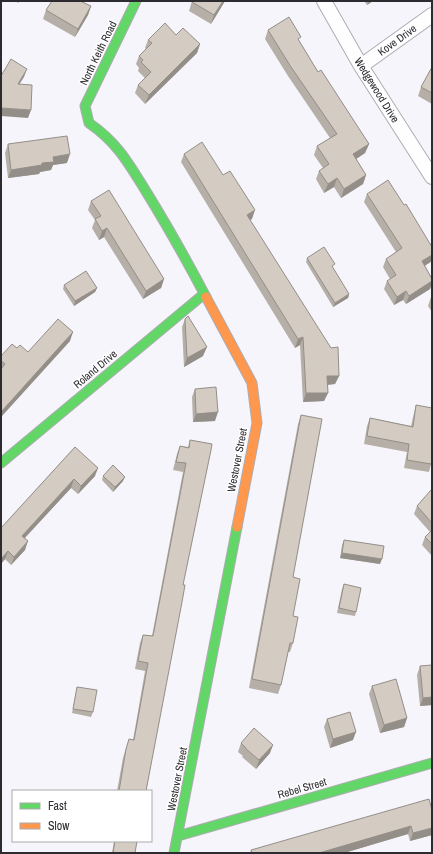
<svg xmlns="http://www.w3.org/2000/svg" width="433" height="854" viewBox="0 0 433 854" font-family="'Archivo Narrow',sans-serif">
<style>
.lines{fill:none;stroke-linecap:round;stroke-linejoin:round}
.street-casing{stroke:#adacb1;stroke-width:16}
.fast-casing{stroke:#adacb1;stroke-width:11}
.slow-casing{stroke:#adacb1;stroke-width:11}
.street{stroke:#fefeff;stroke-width:14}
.fast{stroke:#63d668;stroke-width:9}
.slow{stroke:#ff974d;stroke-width:9}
.wall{fill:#b6afa7}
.shaded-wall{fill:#948e88}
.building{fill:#d4cbc2;stroke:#948e88}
.labels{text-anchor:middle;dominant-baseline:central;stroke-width:3;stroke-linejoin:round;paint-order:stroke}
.street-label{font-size:11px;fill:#2d2b30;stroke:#fff}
</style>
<rect width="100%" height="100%" fill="#f6f5fc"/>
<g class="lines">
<g class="street-casing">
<path id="street" d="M324,1L361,66L432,177
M361,66L432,15"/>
</g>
<g class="fast-casing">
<path id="fast" d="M136,1L85,106L89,123C118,143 129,164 147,193C168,227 187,261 206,297
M1,463L204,294
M178,836L432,763
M174,853L237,527"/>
</g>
<g class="slow-casing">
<path id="slow" d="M206,297L252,383L257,423L237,527"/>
</g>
<use href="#street" class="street"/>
<use href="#fast" class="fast"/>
<use href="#slow" class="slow"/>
</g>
<path class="wall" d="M15,1H20L18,3Z
M192,1H225L211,24L189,11Z
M364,1H373L367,5Z
M91,6L88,15L75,37L43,19L46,10Z
M268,30L300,42L318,72L369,144L365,153L356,159L366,175L363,184L341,198L334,187L324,193L316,179L319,171L323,168L314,155L317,146L330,138L288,76L265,39Z
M176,35L200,44L197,53L145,104L135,93L138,85L145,78L138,71L139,68L136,64L139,56L146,49L145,48L148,40Z
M432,67V104L418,96L421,87Z
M8,144L67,163L53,165L51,170L40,172L39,174L8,178L5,153Z
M184,154L252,219L250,220L339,376L335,384L327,385L328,393L324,401L303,402L300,345L295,348L181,162Z
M367,194L432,261L425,266L432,279V283L430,289L406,304L403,300L394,305L384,289L387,281L390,279L383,267L386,259L396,252L364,202Z
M91,201L164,279L161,288L143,299L104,237L99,240L92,228L95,220L88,210Z
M307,258L349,294L348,298L333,307L306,262Z
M64,285L97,288L95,292L74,306L63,289Z
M431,297H432V312L428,306Z
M185,319L203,356L184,367L182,327Z
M70,341L1,417V356L17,348L28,352Z
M195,389L215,421L193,422L192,397Z
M416,405L431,464L429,472L404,468L407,452L364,444L367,426L370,418L411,426L414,413Z
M301,415L293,577V643L290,652H288L281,685L278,694L249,688L298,424Z
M190,440L183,585L146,791H117L123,758L129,739L133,740L145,671L135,669L140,643L143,635L152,636L183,472L173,470L177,454L180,446L188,447Z
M75,447L95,476L78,494L71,488L25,538V550L11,565L5,559L1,564V528Z
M103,476L123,481L113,492L102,480Z
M432,491V556L422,545L425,537L430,532L414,514L417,506Z
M344,540L380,564L340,558L342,545Z
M344,584L356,612L355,616L337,613L342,589Z
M420,666L432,705L420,706L417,675Z
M372,686L407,718L404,727L380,733L369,694Z
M77,687L93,712L91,717L72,713L76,692Z
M327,719L353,740L330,748L324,727Z
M241,743L270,753L256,769L242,757L243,756L238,752Z
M432,810V835L410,841L408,834L344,853H250L251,850Z
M114,841H137L135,853H112Z"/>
<path class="shaded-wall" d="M223,1H225L211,24L214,15Z
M369,1H373L367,5Z
M91,6L88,15L75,37L78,29Z
M200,44L197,53L145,104L149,95Z
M27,69L24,77L15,91L18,84Z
M1,108L31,110L28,118L1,116Z
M369,144L365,153L350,163L353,154Z
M70,154L67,163L53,165L51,170L40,172L39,174L8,178L11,170L42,163L53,157Z
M366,175L363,184L341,198L344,189Z
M337,178L334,187L324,193L328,184Z
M255,210L252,219L244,223L247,215Z
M107,228L104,237L99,240L102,231Z
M432,255V261L419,269L422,261Z
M164,279L161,288L143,299L146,291Z
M432,281V283L430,289L406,304L409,296Z
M97,288L95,292L74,306L75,301Z
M406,291L403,300L394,305L397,297Z
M349,294L348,298L333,307L335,303Z
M73,332L70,341L1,417V412Z
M303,337L300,345L295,348L298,339Z
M207,347L203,356L184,367L187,358Z
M327,376H339L335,384L324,385Z
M306,393H328L324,401L303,402Z
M218,412L215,421L193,422L196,414Z
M98,468L95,476L78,494L81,486Z
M125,477L123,481L113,492L115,487Z
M74,479L71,488L19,544L22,536Z
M28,541L25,550L11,565L14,557Z
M8,551L5,559L1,564V559Z
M342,553L382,559L380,564L340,558Z
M432,697V705L420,706L423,698Z
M407,718L404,727L380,733L384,725Z
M356,732L353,740L330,748L333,739Z
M273,745L270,753L256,769L259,760Z
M411,826L408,834L344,853H319Z
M432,828V835L410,841L413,833Z"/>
<path class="building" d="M52,1H80L91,6L78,29L46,10Z
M192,1H223L214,15L192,2Z
M289,17L301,37L298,39L318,72L321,70L369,144L353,154L366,175L344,189L337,178L328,184L319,171L329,164L317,146L337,134L291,67L268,30Z
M165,23L176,35L183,28L200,44L149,95L138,85L151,72L141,62L143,60L139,56L152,43L148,40Z
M11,59L27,69L18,84L32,85L31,110L1,108V76Z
M432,67V93L421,87Z
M67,136L70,154L53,157L54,162L42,163V165L11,170L8,144Z
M202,142L223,175L230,171L255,210L247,215L331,348L338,347L339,376H327L328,393H306L303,337L298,339L184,154Z
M388,180L404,205L406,204L432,247V255L422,261L432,279V281L409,296L406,291L397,297L387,281L396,275L386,259L402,248L367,194Z
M109,190L164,279L146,291L107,228L102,231L95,219L101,216L91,201Z
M324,247L335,264L332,266L349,294L335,303L307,258Z
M86,271L97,288L75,301L64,285Z
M188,316L207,347L187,358L185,319Z
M58,319L73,332L1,412V369L5,364L1,361V356L12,344L17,348L20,345L28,352Z
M216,387L218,412L196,414L195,389Z
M416,405L432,408V461L431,464L407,460L409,444L367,436L370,418L413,427Z
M301,415L322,419L293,577L300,579L293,616L298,617L293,643H290L281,685L252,679Z
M190,440L212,444L211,450L183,585H185L182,602L146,791H119L126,749L129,739L134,740L148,663L138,661L143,635L153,636L186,463L176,462L180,446L189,448Z
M75,447L98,468L81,486L74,479L22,536L28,541L14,557L8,551L1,559V528Z
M113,465L125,477L115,487L103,476Z
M431,490L432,491V523L417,506Z
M432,530V544L425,537Z
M344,540L384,546L382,559L342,553Z
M344,584L361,588L356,612L339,608Z
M432,665V697L423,698L420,666Z
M396,679L407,718L384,725L372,686Z
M77,687L97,690L93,712L73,709Z
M350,712L356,732L333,739L327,719Z
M254,728L273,745L259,760L246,749V748L241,743Z
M429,799L432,810V828L413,833L411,826L319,853H252L251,850Z
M115,841H137L135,853H113Z"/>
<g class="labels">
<g class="street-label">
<text transform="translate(397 40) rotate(-36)">Kove Drive</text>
<text transform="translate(98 53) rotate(-64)">North Keith Road</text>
<text transform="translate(377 90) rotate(58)">Wedgewood Drive</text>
<text transform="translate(95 369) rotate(-40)">Roland Drive</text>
<text transform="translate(237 460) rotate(-79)">Westover Street</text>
<text transform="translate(177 779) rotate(-79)">Westover Street</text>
<text transform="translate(302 788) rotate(-16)">Rebel Street</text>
</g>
</g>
<rect width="433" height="854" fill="none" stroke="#2d2b30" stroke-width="4"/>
<rect x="12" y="790" width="140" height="52" fill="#ffffff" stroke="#abaaac"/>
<rect x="20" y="803" width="20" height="6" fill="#63d668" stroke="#abaaac"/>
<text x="48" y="810" font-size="12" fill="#2d2b30">Fast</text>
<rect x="20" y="823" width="20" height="6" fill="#ff974d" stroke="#abaaac"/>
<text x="48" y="830" font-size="12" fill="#2d2b30">Slow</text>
</svg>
